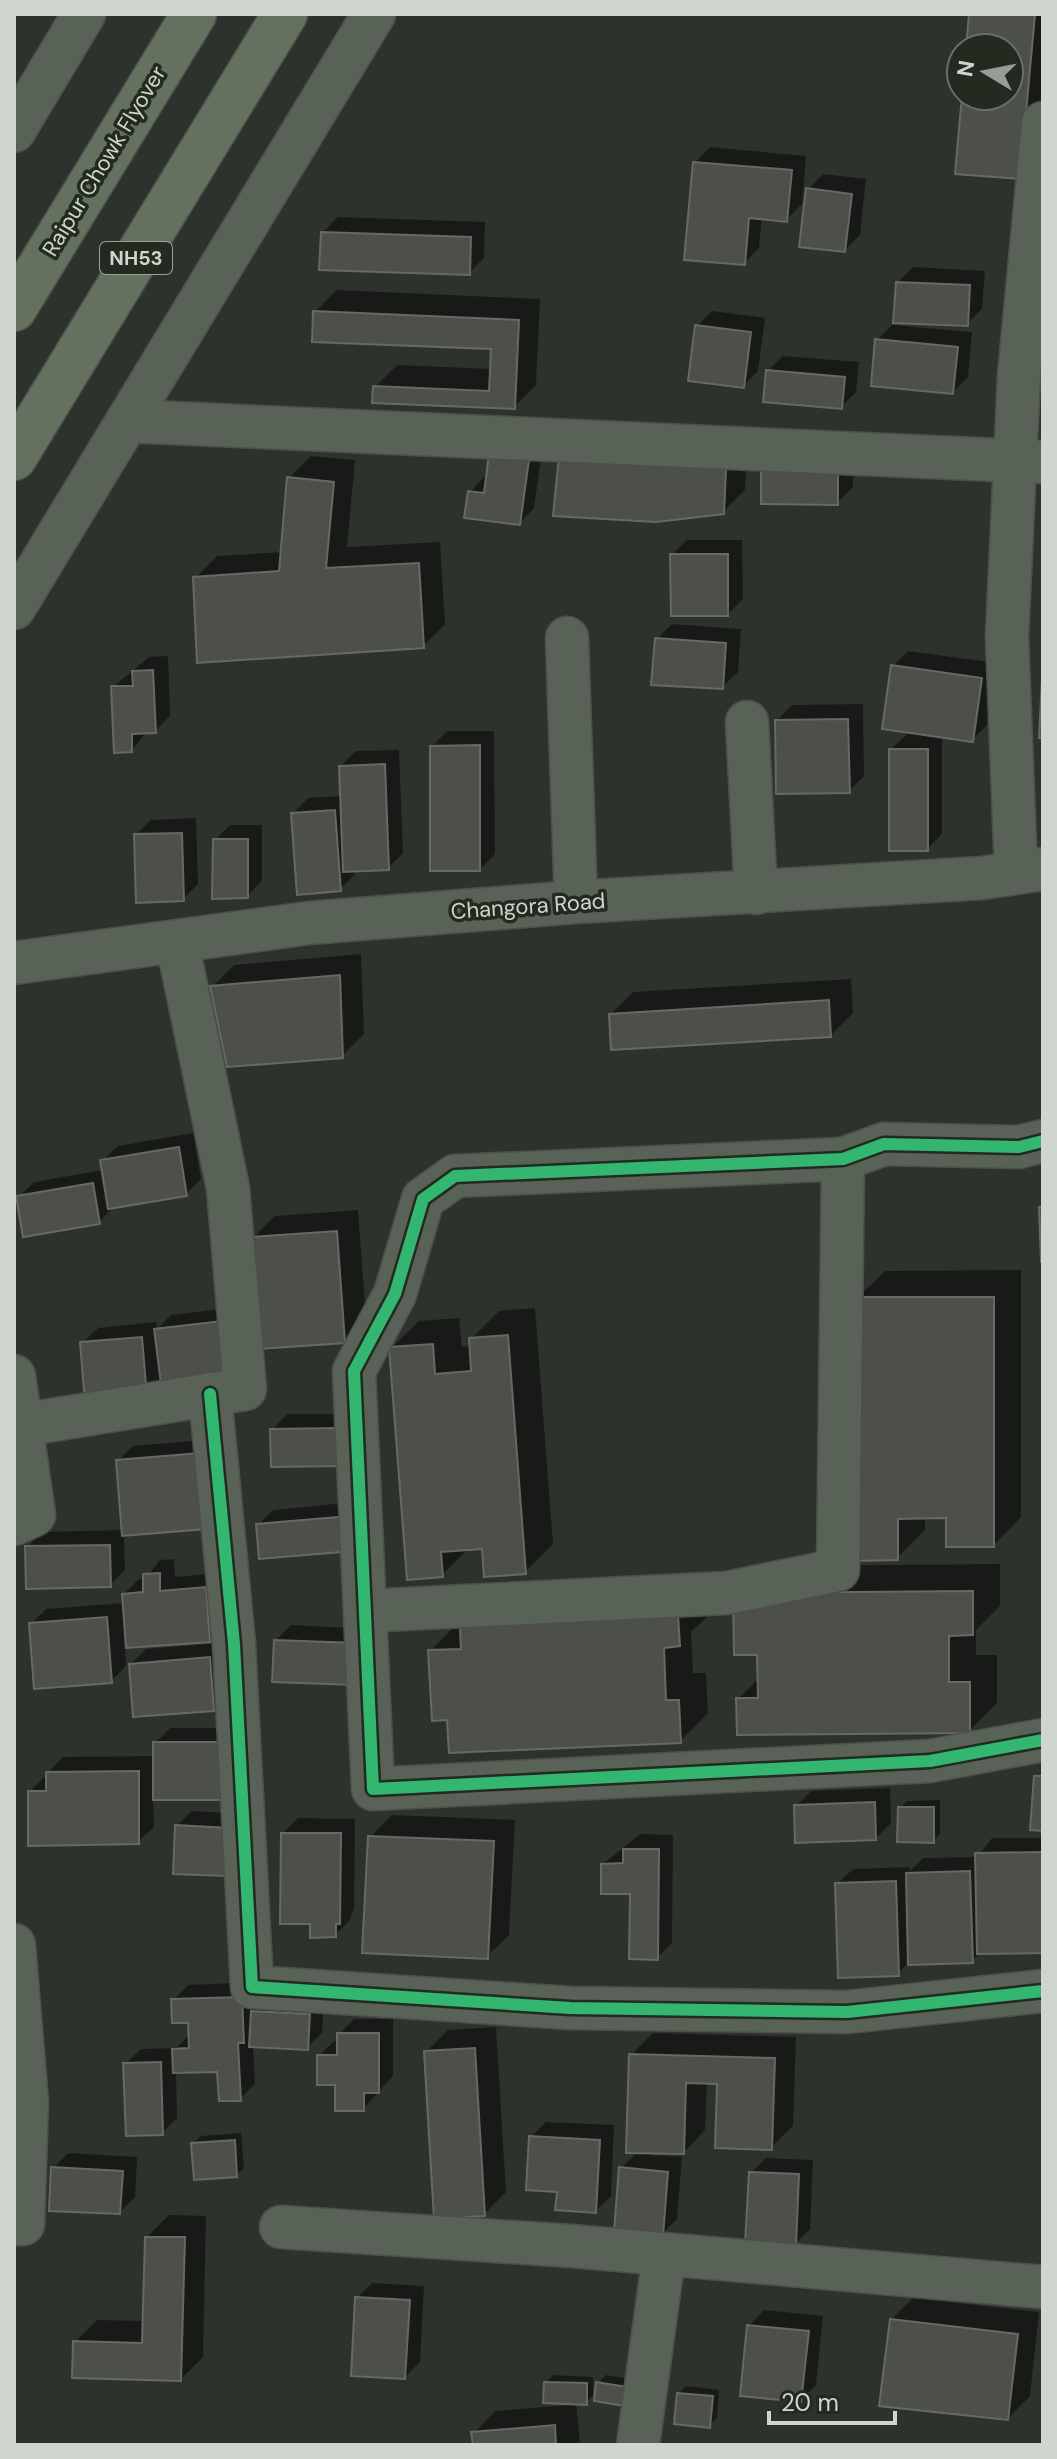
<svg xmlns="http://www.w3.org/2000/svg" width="1057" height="2459" viewBox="0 0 1057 2459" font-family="'DM Sans',sans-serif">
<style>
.shadow{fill:#0007}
.building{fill:#4c4f4a;stroke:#666964;stroke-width:2}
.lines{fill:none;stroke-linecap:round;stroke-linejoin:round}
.minor-casing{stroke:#4c4f4b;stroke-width:45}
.highway-casing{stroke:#4c4f4b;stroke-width:47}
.minor{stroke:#596256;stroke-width:42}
.highway{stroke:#64715f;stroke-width:44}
.cycleway-casing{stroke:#232b20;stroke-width:17}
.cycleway{stroke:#33b770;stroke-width:12}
.labels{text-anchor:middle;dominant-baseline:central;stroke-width:7;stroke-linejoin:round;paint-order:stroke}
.shield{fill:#232b20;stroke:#9ca29a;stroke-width:2}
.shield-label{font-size:20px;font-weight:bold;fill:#d0d5ce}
.street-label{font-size:22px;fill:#d0d5ce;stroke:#232b20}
</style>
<rect width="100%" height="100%" fill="#2e322d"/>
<path class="shadow" d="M971,14H1043V140L964,96H1009V48H968Z
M710,147L806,156L802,204L786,220L762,217L759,248L744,263L695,163Z
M823,174L866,179L860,235L845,250L808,189Z
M338,217L485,222L484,258L469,273L323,232Z
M913,267L985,271L982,309L967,324L898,282Z
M337,290L540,299L536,385L514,407L375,387L397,365L492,369L493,347L315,312Z
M712,311L765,318L758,371L743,386L697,326Z
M892,325L972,332L968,377L953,392L877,340Z
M783,356L859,362L856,392L841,407L768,371Z
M583,435L747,448L745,490L723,512Z
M543,445L534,508L519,523L470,492L485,476Z
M853,454V487L838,502L763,469Z
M311,456L355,460L347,547L440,542L445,624L423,646L195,578L217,556L283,552L289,478Z
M687,540H742L743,599L728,614L672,555Z
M672,624L741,629L738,672L722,687L657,639Z
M908,651L996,663L987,725L972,740L942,735V834L927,849L891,749L907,734H917L893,666Z
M168,656L170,716L155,731L147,732L132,750L113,687L149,657Z
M863,704L864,776L849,791L777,720L792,705Z
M447,731H494L495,854L480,869L432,746Z
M399,750L403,853L388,868L355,869V874L340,889L293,813L308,798L342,796L341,766L356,751Z
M196,818L198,884L183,899L136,835L151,820Z
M230,825H262V881L247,896L215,840Z
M361,954L364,1034L342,1056L212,987L234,965Z
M851,979L853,1013L831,1035L611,1014L633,992Z
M193,1133L201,1179L186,1194L115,1206L99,1222L19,1197L34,1182L104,1170L102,1161L118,1146Z
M358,1210L366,1319L344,1341L253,1238L275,1216Z
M1021,1270V1517L994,1545L948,1516L925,1517V1530L897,1558L857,1298L885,1271Z
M246,1306L146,1396L82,1343L98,1328L156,1322L157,1329L171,1315Z
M535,1308L553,1544L525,1572L484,1547L469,1548L442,1575L391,1348L419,1321L459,1318L462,1347L472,1346L471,1339L499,1311Z
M287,1414H357V1449L272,1430Z
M214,1439L124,1534L125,1570L110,1585L27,1547L42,1532L124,1530L118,1461L133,1446Z
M365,1501L368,1534L258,1525L273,1510Z
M174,1559L175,1577L220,1573L224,1625L209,1640L125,1646L126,1666L111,1681L31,1624L46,1609L125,1603L124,1594L139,1579H145L160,1560Z
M1000,1564V1606L976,1630V1655H997V1703L969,1731L738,1699L759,1678L763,1566Z
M704,1573L707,1617L691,1632L693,1673H706L708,1713L680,1741L430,1651L458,1623L461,1610L489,1582Z
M291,1625L371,1629L370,1668L276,1640Z
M224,1643L228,1694L213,1709L131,1664L146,1649Z
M170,1728H244L153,1798L154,1827L138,1842L30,1792L63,1757L155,1756V1743Z
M890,1788L891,1823L876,1838L796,1806L811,1791Z
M940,1800V1834L933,1841L900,1808L907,1801Z
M192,1811L243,1814L175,1872L177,1826Z
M392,1815L515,1820L509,1935L487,1956L370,1837Z
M298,1818L355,1819L354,1907L350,1920L335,1935L312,1922L283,1833Z
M640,1834L673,1835L672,1943L657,1958L632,1892L603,1864Z
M992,1838H1043V1951L981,1952L972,1961L908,1963L898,1974L837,1884L853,1869L910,1867V1871L923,1858L977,1857Z
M256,1982L324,2000L322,2033L307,2048L253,2045L255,2084L240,2099L219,2070L176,2071L177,2118L162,2133L125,2064L141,2049L176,2048L189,2035L190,2020L173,2000L188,1985Z
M354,2019H393V2076L363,2109L337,2083L319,2056L334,2041H339V2034Z
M496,2027L506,2192L484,2214L426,2052L448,2030Z
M653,2033L796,2037L793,2126L771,2147L719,2082L707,2081L705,2130L684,2152L651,2151V2155L682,2157L677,2219L662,2234L621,2168L639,2151L631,2055Z
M546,2122L614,2125L611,2196L596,2211L559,2190L531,2137Z
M241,2133L244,2168L236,2175L193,2143L201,2136Z
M68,2153L137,2157L135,2197L120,2212L53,2168Z
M766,2158L813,2160L810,2229L795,2244L751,2173Z
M169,2215L206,2216L203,2357L181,2379L75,2342L97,2320L145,2321L147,2237Z
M372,2283L424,2286L420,2362L405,2377L357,2298Z
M913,2298L1039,2312L1030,2396L1008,2418L891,2320Z
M764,2310L823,2316L816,2385L801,2400L749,2326Z
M553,2375L593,2377V2395L586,2403L576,2402L580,2445H475L474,2433L495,2411L569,2405L546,2383Z
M606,2375L640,2381L638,2398L598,2383Z
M686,2386L719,2390L717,2418L709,2426L679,2393Z"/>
<path class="building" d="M969,14H1035L1020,179L955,174L962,96H1009V48H966Z
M693,162L792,170L787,222L749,218L745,265L684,260Z
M806,188L852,194L845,252L799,247Z
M321,232L471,237L470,275L319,270Z
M896,282L970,285L968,326L893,323Z
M313,311L519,320L515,409L372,403L373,386L489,391L491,349L312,342Z
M695,325L751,332L744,388L688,381Z
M875,339L958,347L953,394L871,386Z
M766,370L845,377L842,409L763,402Z
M489,454L529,460L520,525L464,518L468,491L484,493Z
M559,456L726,469L724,514L656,522L553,516Z
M761,468H838V505L761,504Z
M287,477L334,482L326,568L419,563L424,648L197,663L193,577L279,571Z
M670,554H728V616H671Z
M655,638L726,643L723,689L651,685Z
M1043,658V738H1039Z
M891,665L982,678L973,742L882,729Z
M153,670L156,733L132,734V752L114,753L111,686H133L132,671Z
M848,719L850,793L776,794L775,720Z
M480,745V871H430V746Z
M889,749H928V851H889Z
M385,764L389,870L343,872L339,766Z
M335,810L341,891L297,895L291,813Z
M182,833L184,901L136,903L134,834Z
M213,839H248V898L212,899Z
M340,975L343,1058L227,1067L210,986Z
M829,1000L831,1037L611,1050L609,1014Z
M179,1147L187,1196L108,1209L100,1160Z
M93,1183L100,1224L23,1237L16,1196Z
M1039,1207H1043V1262H1041Z
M337,1231L345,1343L259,1349L251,1237Z
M855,1297H994V1547H946V1518L898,1519V1560L855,1561Z
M231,1320L239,1382L162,1392L154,1329Z
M508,1335L526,1574L484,1577L482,1549L441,1552L443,1577L407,1580L389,1347L433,1344L435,1374L471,1371L469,1338Z
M142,1337L147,1398L85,1403L80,1342Z
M342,1428L343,1466L271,1467L270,1429Z
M200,1453L206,1529L122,1536L116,1460Z
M350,1516L353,1551L259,1559L256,1524Z
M110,1545L111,1587L26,1589L25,1546Z
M160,1573V1591L206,1587L210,1642L126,1648L122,1594L143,1592V1574Z
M973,1591V1635L949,1636V1682H970V1733L737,1735L736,1698H758L757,1655H734L733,1593Z
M677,1599L680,1646L664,1648L666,1700H679L681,1743L449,1753L447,1720L432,1721L428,1650L461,1649L459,1609Z
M107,1617L112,1683L34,1689L29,1623Z
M274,1640L357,1643L355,1685L272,1682Z
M210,1657L214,1711L133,1717L129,1664Z
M153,1742H229L230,1800H153Z
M139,1771V1844L28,1846V1791H46V1772Z
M1034,1776H1043V1831L1030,1830Z
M875,1802L876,1840L795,1843L794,1805Z
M898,1807H934V1843L897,1842Z
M175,1825L229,1828L227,1876L173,1874Z
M281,1833H341L340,1924H336V1937L310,1938V1924H280Z
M368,1836L494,1841L488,1959L362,1953Z
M623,1849H659L658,1960L629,1959L630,1894H601V1864L623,1863Z
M1043,1852V1953L977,1954L975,1853Z
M970,1871L973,1963L908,1965L906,1873Z
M896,1881L899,1976L838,1978L835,1883Z
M242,1997L244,2043H238L241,2101H219L217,2072L173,2073L172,2049L189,2048L188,2023H172L171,1999Z
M251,2011L310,2014L308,2050L249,2047Z
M337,2033H379V2093H364V2111H335V2085H317V2055H337Z
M475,2048L485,2216L434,2219L424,2051Z
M629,2054L775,2058L772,2150L715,2148L717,2084L686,2083L684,2154L626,2153Z
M161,2062L163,2135L126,2136L123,2063Z
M529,2136L600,2140L596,2213L555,2210L557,2192L526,2190Z
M235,2140L237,2177L194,2180L191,2143Z
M51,2167L123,2171L120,2214L49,2211Z
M619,2167L668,2172L663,2236L614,2232Z
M749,2172L799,2174L796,2246L745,2244Z
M145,2237H185L181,2381L72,2378L73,2341L142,2343Z
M355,2297L410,2300L405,2379L351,2376Z
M890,2319L1018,2334L1008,2420L879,2406Z
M747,2325L809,2331L801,2402L740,2396Z
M544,2382L587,2383V2405L543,2403Z
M596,2382L634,2388L631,2407L594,2401Z
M677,2393L713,2396L710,2428L674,2424Z
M555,2425L556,2445H473L471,2432Z"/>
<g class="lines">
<g class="minor-casing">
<path id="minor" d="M14,131L84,14
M127,421L1043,462
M14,608L374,14
M567,638L576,902
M747,722L756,893
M1016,872L1007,637L1019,376L1043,123
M14,963L309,923L576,902L982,878L1043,869
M1043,1141L1019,1147L884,1144L843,1159L455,1176L423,1199L395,1294L354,1371L373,1789L930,1761L1043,1740
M14,1376L34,1515L14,1524
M210,1394L234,1644L252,1987L570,2008L847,2012L1043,1991
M21,1425L245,1389L228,1188L177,942
M365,1611L727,1593L838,1570L843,1159
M14,1945L27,2102L23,2224H14
M281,2227L572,2246L1043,2287
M638,2445L664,2255"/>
</g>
<g class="highway-casing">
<path id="highway" d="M14,309L194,14
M14,458L285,14"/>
</g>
<use href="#minor" class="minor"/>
<use href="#highway" class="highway"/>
<g class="cycleway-casing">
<path id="cycleway" d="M1043,1141L1019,1147L884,1144L843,1159L455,1176L423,1199L395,1294L354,1371L373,1789L930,1761L1043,1740
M210,1394L234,1644L252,1987L570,2008L847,2012L1043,1991"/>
</g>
<use href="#cycleway" class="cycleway"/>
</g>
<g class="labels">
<rect class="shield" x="100" y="242" width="72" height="32" rx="6"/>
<g class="shield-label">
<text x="136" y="258">NH53</text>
</g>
<g class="street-label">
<text transform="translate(104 161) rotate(-59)">Raipur Chowk Flyover</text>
<text transform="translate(528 906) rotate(-4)">Changora Road</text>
</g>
</g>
<rect width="1057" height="2459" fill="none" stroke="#d0d5ce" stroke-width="32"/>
<g transform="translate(985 72) rotate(280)"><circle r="38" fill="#232b20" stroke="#686f66" stroke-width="2"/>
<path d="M0-6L14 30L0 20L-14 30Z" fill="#979c96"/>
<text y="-12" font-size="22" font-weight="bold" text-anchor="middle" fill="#d0d5ce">N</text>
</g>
<path d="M769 2411v12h126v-12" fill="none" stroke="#d0d5ce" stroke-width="4"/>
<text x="781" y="2411" font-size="24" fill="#d0d5ce" stroke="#232b20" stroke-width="6" paint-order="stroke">20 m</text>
</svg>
